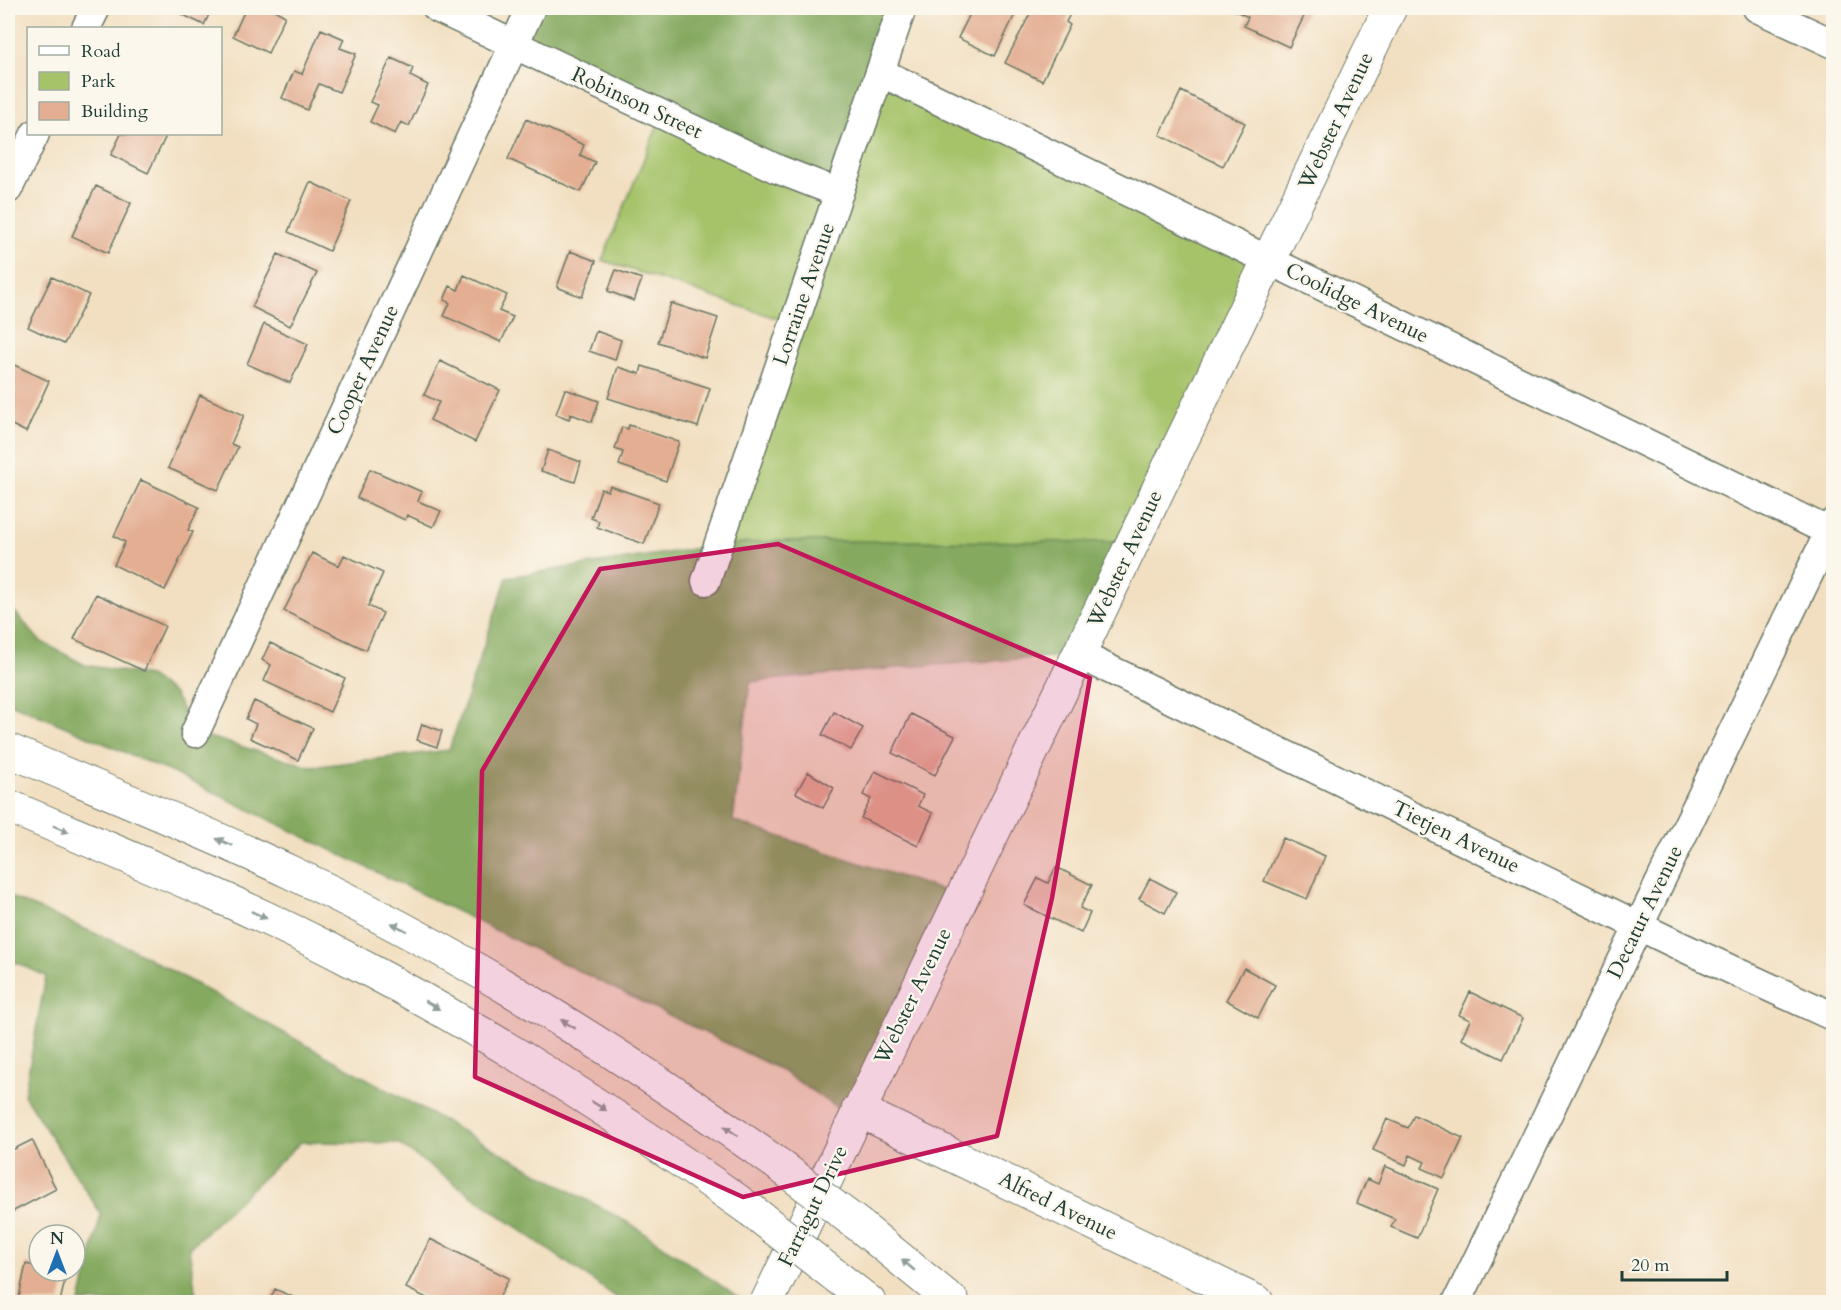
<svg xmlns="http://www.w3.org/2000/svg" width="1841" height="1310" viewBox="0 0 1841 1310" font-family="Cardo,serif">
<style>
.green{fill:#a6c36a;stroke:#62804f;stroke-width:1.5}
.forest{fill:#84a95e;stroke:#527349;stroke-width:1.5}
.building{fill:#e3ae92}
.lines{fill:none;stroke-linecap:round;stroke-linejoin:round}
.minor-casing{stroke:#697665;stroke-width:31}
.tertiary-casing{stroke:#697665;stroke-width:35}
.trunk-casing{stroke:#697665;stroke-width:35}
.minor{stroke:#fff;stroke-width:28}
.tertiary{stroke:#fff;stroke-width:33}
.trunk{stroke:#fff;stroke-width:33}
.trunk-bridge-casing{stroke:#697665;stroke-width:35;stroke-linecap:butt}
.trunk-bridge{stroke:#fff;stroke-width:33}
.oneway{fill:#8f9e9a}
.marked{fill:#c2185b;fill-opacity:0.2;stroke:#c2185b;stroke-width:4.5;stroke-linejoin:round}
.labels{text-anchor:middle;dominant-baseline:central;stroke-width:4.5;stroke-linejoin:round;paint-order:stroke}
.street-label{font-size:21px;fill:#1f3d34;stroke:#fbf7ec}
</style>
<rect width="100%" height="100%" fill="#fbf7ec"/>
<filter id="ink" filterUnits="userSpaceOnUse"><feTurbulence type="fractalNoise" baseFrequency=".0167" numOctaves="2"/><feDisplacementMap in="SourceGraphic" scale="12" xChannelSelector="R" yChannelSelector="G"/><feConvolveMatrix kernelMatrix="1 2 1 2 8 2 1 2 1" color-interpolation-filters="sRGB"/></filter>
<filter id="wash" filterUnits="userSpaceOnUse"><feTurbulence type="fractalNoise" baseFrequency=".008" numOctaves="4" result="noise"/><feDisplacementMap in="SourceGraphic" scale="24" xChannelSelector="R" yChannelSelector="G"/><feGaussianBlur stdDeviation="1.35" result="paint"/><feColorMatrix in="noise" values="0 0 0 0 0 0 0 0 0 0 0 0 0 0 0 0 0 1.4 0 .05"/><feComposite in="paint" operator="in"/></filter>
<g filter="url(#wash)">
<rect width="100%" height="100%" fill="#f2dfc1"/>
<path class="green" d="M880,72L1270,260L1133,542L778,541L719,545L794,324L602,260L662,115Z"/>
<path class="forest" d="M531,8H902L839,193L514,45Z
M778,541L1133,542L1080,655L906,667L750,682L733,821L962,897L854,1119L779,1069L182,777L8,702V604L40,641L85,665L149,676L174,694L195,733L311,767L449,750L507,577L719,545Z
M8,896L134,950L634,1226L745,1302H623L397,1143L301,1142L189,1248L197,1302H80L101,1214L24,1095L46,976L8,959Z"/>
<g id="blocks">
<path class="building" d="M169,8H212L204,25Z
M246,8H271L285,16L268,53L233,36Z
M973,8H1018L995,56L958,38Z
M1033,8H1058L1070,14L1066,22L1070,25L1042,81L1005,63Z
M1235,8H1308L1289,47L1244,26L1248,17L1234,10Z
M321,29L344,39L340,48L356,54L339,92L319,84L307,110L282,98L294,71L302,74Z
M391,58L413,68L410,76L428,85L409,126L401,122L395,134L370,122L378,105L370,102Z
M1181,91L1245,123L1223,166L1160,135Z
M526,119L584,145L580,155L595,162L581,192L508,159Z
M121,134H167L148,173L111,155Z
M310,182L351,201L329,251L288,232Z
M96,186L131,203L108,253L72,236Z
M570,251L596,261L582,297L557,287Z
M278,254L317,273L290,326L252,307Z
M616,270L642,279L634,301L608,291Z
M464,275L507,295L499,311L513,317L501,342L444,316L450,303L444,300L450,286L458,290Z
M52,277L89,295L64,344L28,327Z
M671,303L718,318L705,358L658,342Z
M264,324L308,344L290,383L247,364Z
M596,331L621,340L615,360L589,351Z
M440,361L500,390L475,442L430,420L439,402L424,395Z
M10,363L49,381L26,432L8,423V368Z
M642,366L710,388L698,427L608,398L618,367L640,374Z
M565,389L599,401L592,422L571,414L569,419L556,414Z
M200,395L244,415L231,444L238,447L218,490L168,468Z
M629,425L679,442L666,481L619,465L623,452L615,449L622,427L628,429Z
M548,450L581,462L575,482L541,471Z
M370,469L422,492L418,501L441,511L433,527L407,515L405,520L357,498Z
M141,480L199,507L188,530L193,532L165,590L114,565L125,542L114,536Z
M610,486L659,503L644,544L597,527L599,521L591,518L601,489L608,491Z
M312,553L339,566L344,555L383,573L368,606L383,613L366,650L284,611Z
M96,594L165,626L144,671L74,639Z
M270,643L345,678L330,712L264,681L271,665L262,660Z
M254,701L313,728L298,760L250,738L256,724L246,719Z
M834,712L863,728L851,750L822,735Z
M911,714L955,736L935,775L892,753Z
M422,724L442,731L437,747L417,740Z
M875,771L923,795L918,806L933,813L918,846L861,818L871,799L863,795Z
M808,772L834,788L823,808L796,793Z
M1283,838L1325,856L1307,899L1264,881Z
M1056,867L1092,885L1080,908L1090,913L1081,933L1024,905L1038,878L1048,883Z
M1150,878L1176,892L1165,913L1139,899Z
M1244,968L1275,985L1258,1018L1226,1000Z
M1470,992L1523,1018L1503,1059L1461,1039L1470,1020L1459,1015Z
M1414,1115L1463,1138L1444,1178L1422,1168L1425,1162L1410,1155L1406,1165L1373,1150L1387,1119L1408,1128Z
M32,1140L56,1189L8,1214V1152Z
M1385,1166L1438,1189L1417,1238L1391,1227L1395,1219L1357,1203L1367,1179L1378,1184Z
M430,1239L509,1278L497,1302H435L406,1288Z
M26,1264L39,1267V1271H67L60,1302H18Z
M275,1289L304,1302H269Z"/>
</g>
</g>
<g filter="url(#ink)">
<use href="#blocks" fill-opacity="0" stroke="#697665" stroke-width="1.5"/>
<g class="lines">
<g class="minor-casing">
<path id="minor" d="M437,8L777,169L839,193
M1757,8L1834,44
M86,28L96,8
M880,72L1834,534
M8,189L35,134
M706,581L902,8
M1080,655L1678,945L1834,1017
M195,733L531,8
M1457,1302L1834,522"/>
</g>
<g class="tertiary-casing">
<path id="tertiary" d="M858,1110L1257,1302
M767,1302L1390,8"/>
</g>
<g class="trunk-casing">
<path id="trunk" d="M8,750C102,790 197,828 290,872C462,953 624,1055 779,1165
M8,806C125,856 243,903 356,963C494,1036 625,1120 752,1211
M860,1226L953,1302
M832,1273L869,1302"/>
</g>
<use href="#minor" class="minor"/>
<use href="#tertiary" class="tertiary"/>
<use href="#trunk" class="trunk"/>
<g class="trunk-bridge-casing">
<path id="trunk-bridge" d="M779,1165L860,1226
M752,1211L832,1273"/>
</g>
<use href="#trunk-bridge" class="trunk-bridge"/>
</g>
<defs><path id="oneway-solid" d="M-6-.8H1V-3.2L6.5 0L1 3.2V.8H-6Z" transform="scale(1.5)"/></defs>
<g class="oneway">
<use href="#oneway-solid" transform="translate(61 829) rotate(23)"/>
<use href="#oneway-solid" transform="translate(224 842) rotate(-156)"/>
<use href="#oneway-solid" transform="translate(259 915) rotate(25)"/>
<use href="#oneway-solid" transform="translate(399 927) rotate(-153)"/>
<use href="#oneway-solid" transform="translate(432 1005) rotate(30)"/>
<use href="#oneway-solid" transform="translate(568 1024) rotate(-149)"/>
<use href="#oneway-solid" transform="translate(599 1106) rotate(32)"/>
<use href="#oneway-solid" transform="translate(731 1131) rotate(-145)"/>
<use href="#oneway-solid" transform="translate(908 1265) rotate(-140)"/>
</g>
</g>
<path class="marked" d="M778,544L1090,678L1052,898L997,1136L743,1197L475,1077L482,771L600,569Z"/>
<g class="labels">
<g class="street-label">
<text transform="translate(637 103) rotate(25)">Robinson Street</text>
<text transform="translate(1336 121) rotate(-65)">Webster Avenue</text>
<text transform="translate(804 294) rotate(-71)">Lorraine Avenue</text>
<text transform="translate(1357 303) rotate(26)">Coolidge Avenue</text>
<text transform="translate(363 370) rotate(-65)">Cooper Avenue</text>
<text transform="translate(1125 559) rotate(-65)">Webster Avenue</text>
<text transform="translate(1456 837) rotate(26)">Tietjen Avenue</text>
<text transform="translate(1645 912) rotate(-64)">Decatur Avenue</text>
<text transform="translate(913 996) rotate(-64)">Webster Avenue</text>
<text transform="translate(813 1206) rotate(-64)">Farragut Drive</text>
<text transform="translate(1058 1206) rotate(26)">Alfred Avenue</text>
</g>
</g>
<rect width="1841" height="1310" fill="none" stroke="#fbf7ec" stroke-width="30"/>
<rect x="27" y="27" width="195" height="108" fill="#fbf7ec" stroke="#a3ada2" stroke-width="1.5"/>
<rect x="39" y="46" width="30" height="9" fill="#ffffff" stroke="#a3ada2" stroke-width="1.5"/>
<text x="81" y="57" font-size="18" fill="#1f3d34">Road</text>
<rect x="39" y="72" width="30" height="18" fill="#a6c36a" stroke="#a3ada2" stroke-width="1.5"/>
<text x="81" y="87" font-size="18" fill="#1f3d34">Park</text>
<rect x="39" y="102" width="30" height="18" fill="#e3ae92" stroke="#a3ada2" stroke-width="1.5"/>
<text x="81" y="117" font-size="18" fill="#1f3d34">Building</text>
<g transform="translate(57 1253)"><circle r="28" fill="#fbf7ec" stroke="#a3ada2" stroke-width="1.5"/>
<path d="M0-4.5L10 22L0 15L-10 22Z" fill="#1f6fb2"/>
<text y="-9" font-size="16" font-weight="bold" text-anchor="middle" fill="#1f3d34">N</text>
</g>
<path d="M1622 1271v9h105v-9" fill="none" stroke="#1f3d34" stroke-width="3"/>
<text x="1631" y="1271" font-size="18" fill="#1f3d34" stroke="#fbf7ec" stroke-width="4.5" paint-order="stroke">20 m</text>
</svg>
